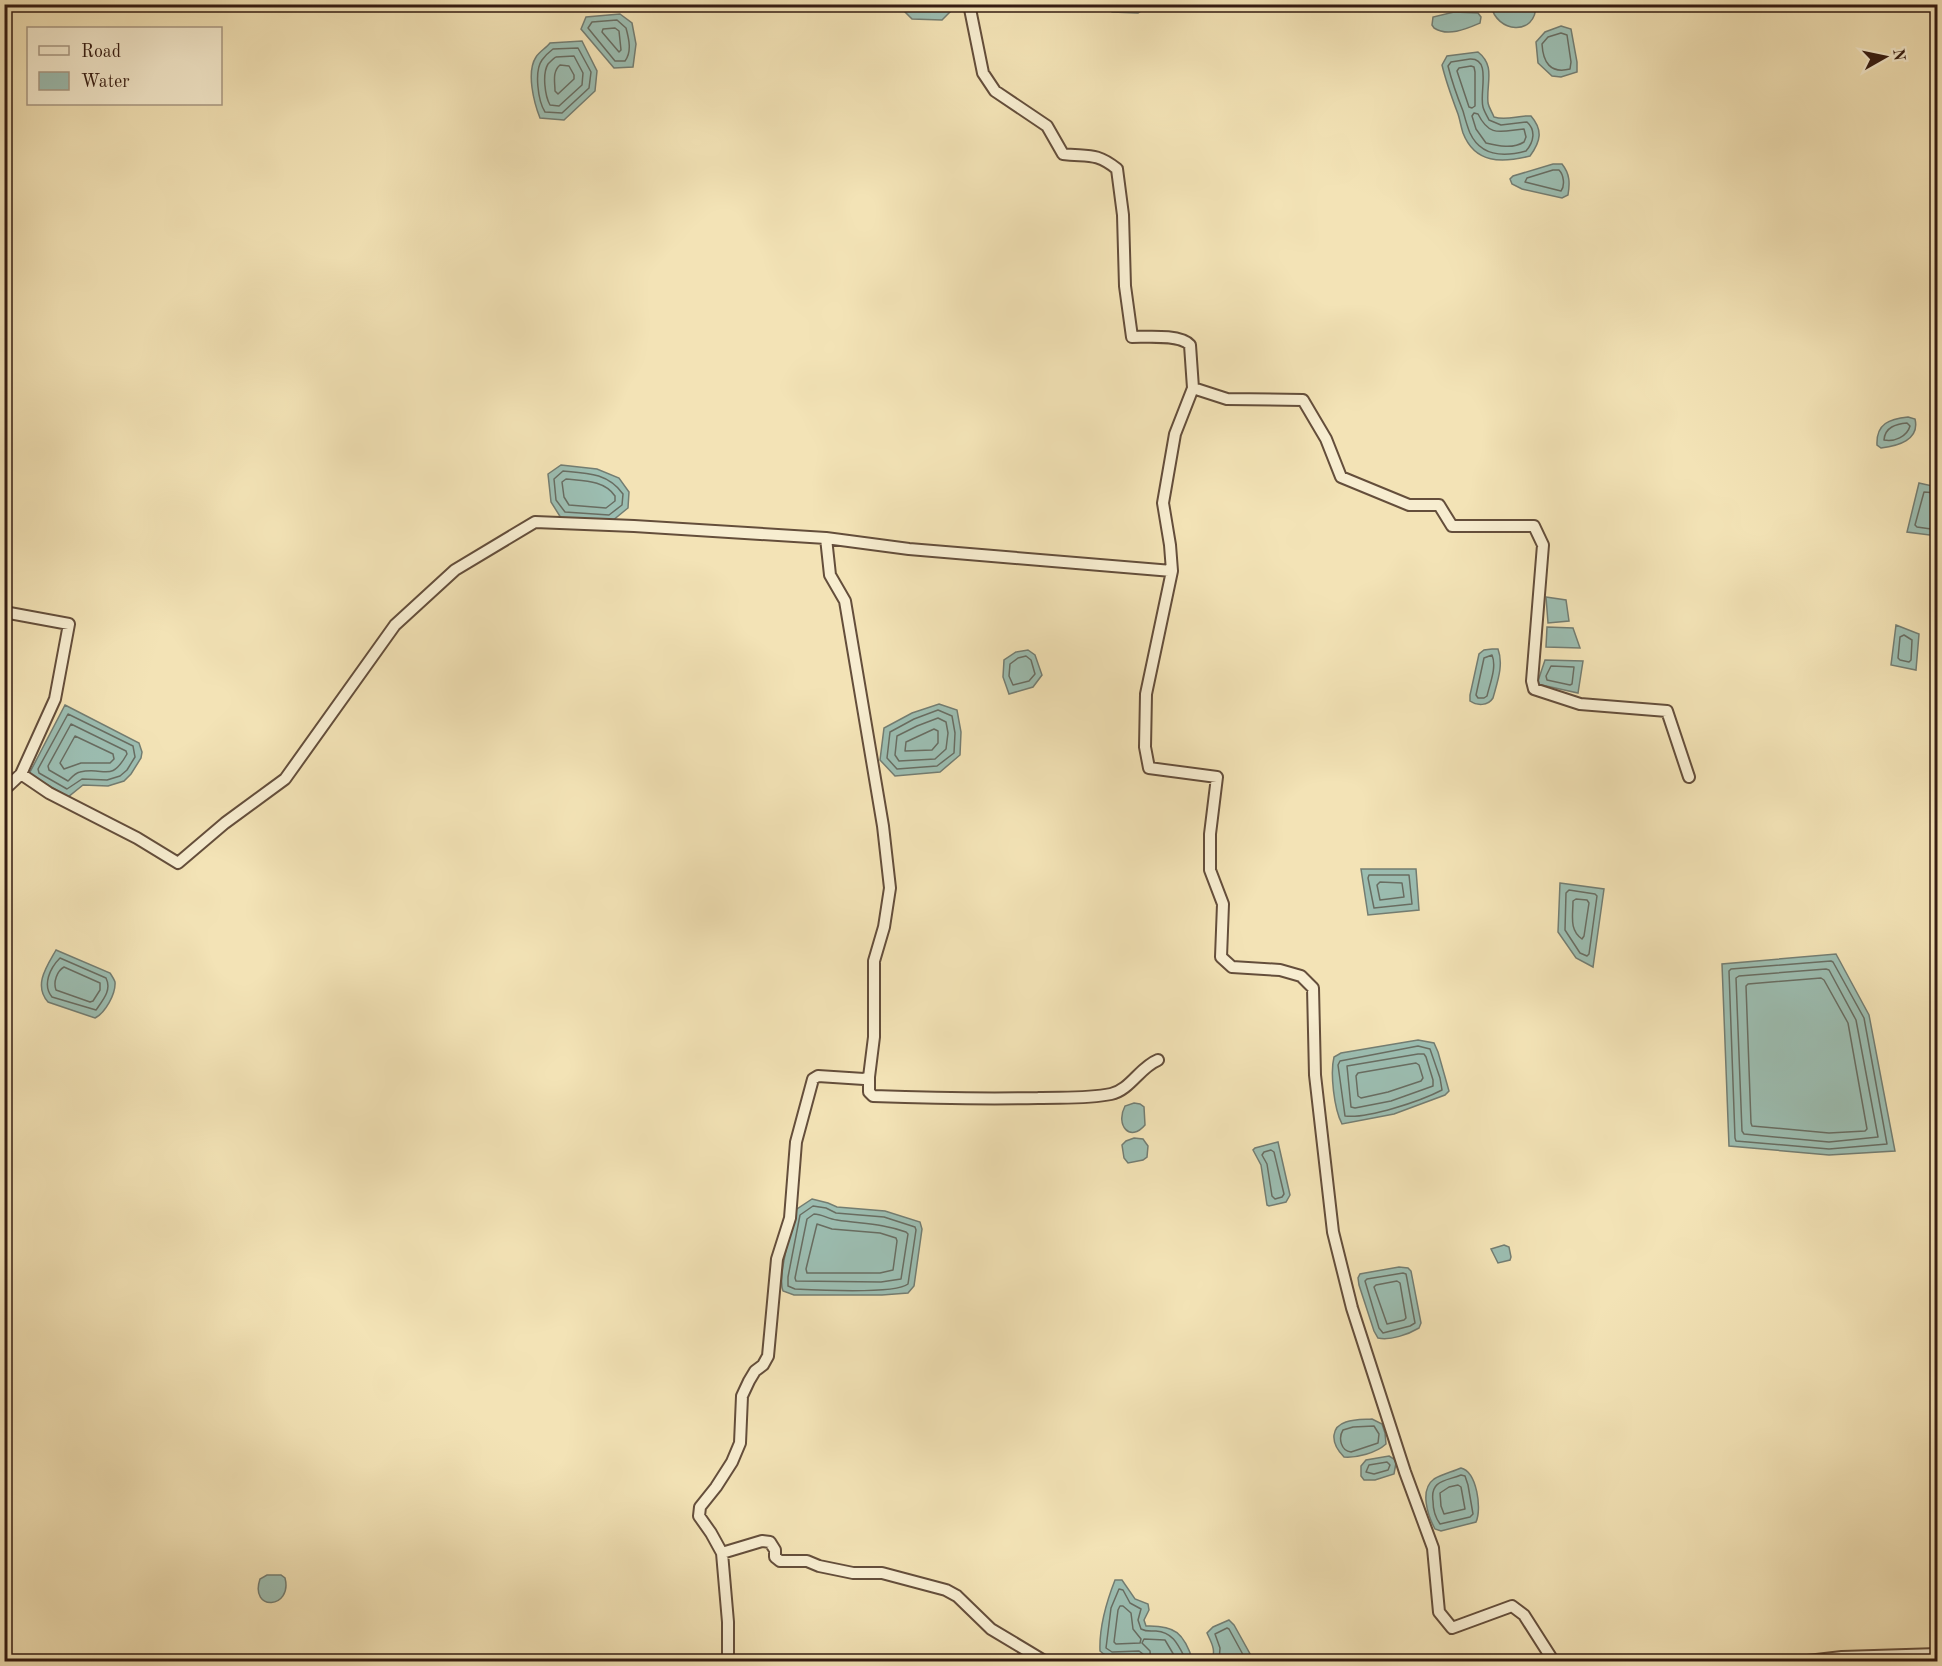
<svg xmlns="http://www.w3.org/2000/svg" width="1942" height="1666" viewBox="0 0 1942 1666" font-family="'Old Standard TT',serif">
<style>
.water{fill:#9cbeb2;stroke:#737d72;stroke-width:1.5}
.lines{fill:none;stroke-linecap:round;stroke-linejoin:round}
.shore{stroke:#686d62;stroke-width:1.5}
.minor-casing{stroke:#644e3b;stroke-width:14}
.minor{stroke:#f7edd0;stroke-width:10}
</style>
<rect width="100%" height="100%" fill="#f3e3b6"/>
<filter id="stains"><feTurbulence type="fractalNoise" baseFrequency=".00333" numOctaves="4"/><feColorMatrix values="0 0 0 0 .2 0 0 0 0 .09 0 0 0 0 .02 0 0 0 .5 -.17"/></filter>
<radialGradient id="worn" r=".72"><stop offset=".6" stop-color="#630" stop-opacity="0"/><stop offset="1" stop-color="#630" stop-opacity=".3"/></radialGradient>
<path class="water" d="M898,5H954V8L942,20L912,19Z
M1108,5L1150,4V5L1138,13L1112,12Z
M1491,5H1536C1536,37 1496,33 1491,5Z
M1454,12L1478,13L1481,17L1480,23C1466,29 1448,37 1434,28L1432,25L1433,17Z
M620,14L632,23L636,44L633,67L614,68L581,29L586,17Z
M1561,26L1571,29L1577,62V72L1561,77L1552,76L1538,63L1536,42L1545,32Z
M582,41L597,71L595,91L564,120L540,118C534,103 526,72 536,57C539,52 546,48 550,43Z
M1478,52C1496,66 1486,83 1488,103C1489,108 1492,112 1494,117C1507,121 1518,115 1531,116C1543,130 1541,141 1530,156C1502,163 1475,164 1463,133C1461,127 1460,120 1458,114C1452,98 1446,82 1442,65L1447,56Z
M1553,164H1562C1570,174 1570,183 1568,195L1562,198L1522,189L1512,184L1510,179L1513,176Z
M1908,417L1915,419C1920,440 1898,446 1881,448L1877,445C1876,423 1890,419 1908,417Z
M561,465L597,469L619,478L629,492L628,508L612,521L561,518L551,502L548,474Z
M1919,483L1937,487V536L1907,532Z
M1546,597L1566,600L1569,621L1548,623Z
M1896,625L1919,634L1916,670L1891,665Z
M1547,627L1573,628L1580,648L1546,647Z
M1492,649H1498C1504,665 1497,683 1493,698C1488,706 1477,706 1470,701V695L1479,654L1484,650Z
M1028,650L1035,655L1042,675L1033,687L1009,694L1003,677L1004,660L1016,652Z
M1545,660L1583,661L1578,693L1537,684Z
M939,704L957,710L961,732L960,755L940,772L895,776L880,760L884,728L912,713Z
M65,705L139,743L142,752L141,758L131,774L124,781L108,786L83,785L68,797L29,774Z
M1361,869H1416L1419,910L1368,915Z
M1560,883L1604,889L1593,967L1576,958L1558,932Z
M56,950L110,973C112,976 114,979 115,982C116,994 105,1013 95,1018L48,1002C33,985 47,966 56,950Z
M1836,954L1869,1015L1895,1151L1829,1155L1729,1146L1722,964Z
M1418,1040L1434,1043L1438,1052L1449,1091L1445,1095L1394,1114L1342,1124C1334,1109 1330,1073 1334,1057L1341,1053Z
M1134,1103L1140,1104L1144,1107L1145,1125C1130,1143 1115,1125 1125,1106Z
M1134,1138L1143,1139L1148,1146L1147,1157L1143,1160L1128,1163L1124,1158L1122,1145L1126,1141Z
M1278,1142L1290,1195L1286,1202L1269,1206L1267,1205L1261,1165L1253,1150L1255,1148Z
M812,1199L828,1203L837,1207L885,1211L920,1222L922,1229L914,1286L908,1293L882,1295H794L783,1291C777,1276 792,1230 794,1211Z
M1504,1245L1509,1247L1511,1257L1510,1260L1498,1263L1491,1249Z
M1399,1267L1408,1268L1411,1271L1421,1323L1419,1328C1409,1334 1390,1341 1378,1338L1374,1331L1359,1285L1358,1278L1360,1274L1365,1273Z
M1372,1419L1382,1424L1385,1433L1386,1444C1376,1453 1357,1458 1344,1457C1338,1451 1333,1444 1334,1435C1336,1418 1360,1420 1372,1419Z
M1389,1456L1394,1459L1396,1463L1394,1474L1375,1480H1364L1361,1476V1466L1366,1460Z
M1461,1468C1477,1472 1482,1509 1476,1522L1441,1531L1435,1529C1428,1516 1419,1490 1434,1479C1442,1474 1452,1472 1461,1468Z
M267,1575H281L285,1578C293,1609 249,1612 260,1579Z
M1115,1580H1122L1135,1599L1148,1604L1149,1610L1144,1620L1146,1626C1175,1625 1184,1633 1193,1661H1138V1656C1124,1656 1110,1661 1100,1651C1099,1626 1106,1603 1115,1580Z
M1229,1620L1234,1625L1254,1661H1211C1217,1651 1211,1642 1207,1633L1213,1627Z"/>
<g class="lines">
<path class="shore" d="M617,20L626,28C629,39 632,52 625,61H615L588,28L592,22Z
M615,28L619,31L621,50L619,52L602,32L603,29Z
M1561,33L1567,35L1571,62L1570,69C1550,74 1543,62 1542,44L1548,37Z
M578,48L591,72L589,88L562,113L545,112C538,101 534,71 542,60C545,56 549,52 553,49Z
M574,56L583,73L582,85L559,106L550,105C545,96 542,74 548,64C549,63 555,57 556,57Z
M1470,59C1492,58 1479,93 1483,107C1484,111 1487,116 1489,120L1501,125L1527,122C1536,130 1534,142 1526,151C1504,157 1481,157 1470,133C1467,126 1465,118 1463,111C1457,96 1452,82 1448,66L1451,62Z
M560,65L569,66L574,75V79L558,94L555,91C555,82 552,72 560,65Z
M1471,66L1474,67L1475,72V106L1472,108L1469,107L1457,71L1459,68Z
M1474,113L1478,114C1490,138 1501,131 1524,129L1526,137L1524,142C1513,149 1498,146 1486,143L1476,129L1472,116Z
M1553,170H1559C1564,175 1565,186 1561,191L1525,182L1527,178Z
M1907,423L1910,426C1907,437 1894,442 1884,440C1885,427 1896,424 1907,423Z
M563,471C587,473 608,473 623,494L622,505L609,515L565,512L556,500L554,479Z
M566,479C583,481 604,480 615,496V501L606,508L569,505L564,497L562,482Z
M1938,493L1924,492L1915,525L1917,527L1938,530
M1904,635L1912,640L1911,660L1909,662L1900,660L1898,658L1900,637Z
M1492,655C1497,667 1490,683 1487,696L1484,698H1478L1476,695L1484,658Z
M1026,656L1031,660L1035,674L1029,681L1013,685L1009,676L1010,664L1018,658Z
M1551,666L1574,667L1572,684L1570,685L1547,680L1546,676Z
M938,710L952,716L955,733L954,753L937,766L897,769L887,758L890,732L914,719Z
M68,714L133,746L135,757L127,770L120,776L107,780L82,779L67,789L39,773L38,769Z
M938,718L946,722L948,733L946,749L935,759L899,761L895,755L897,736L917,726Z
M71,724L126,751L127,754C110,784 105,766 80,772C75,773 71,778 68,781L49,770L48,766Z
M934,729L938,731V743L932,750L905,751L906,742Z
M75,736L113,754L114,759L110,763H81L64,769L60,763Z
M1369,875H1409L1412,904L1374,908L1368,878Z
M1380,882L1402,883L1404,897L1380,900L1377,885Z
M1569,890L1595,894L1597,896L1589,954L1587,956L1580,953L1565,930L1566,893Z
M1576,899L1587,900L1589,903L1584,936L1582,939C1569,930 1573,916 1573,901Z
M60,958L106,978C112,990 103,1000 96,1010L52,997C42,985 50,968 60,958Z
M1831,961L1833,962L1864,1018L1887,1144L1829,1149L1736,1141L1735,1138L1729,971L1731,969Z
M64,967L100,983V990L93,1001L90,1002L56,990C53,982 57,971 64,967Z
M1826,969L1829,970L1856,1020L1878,1137L1829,1142L1744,1134L1742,1131L1736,978L1739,976Z
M1821,978L1824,980L1848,1023L1867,1129L1865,1131L1829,1133L1752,1126L1751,1123L1746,986L1748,984Z
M1418,1046L1430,1049L1440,1078L1442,1090C1421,1101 1367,1119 1345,1116L1338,1065L1340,1061Z
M1418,1054H1424L1426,1057L1433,1080V1086L1391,1101L1355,1108L1351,1107L1347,1066Z
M1416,1063L1419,1065L1423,1078L1421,1081L1388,1092L1361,1098L1358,1096L1356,1076L1358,1073Z
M1271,1150L1274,1152L1284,1194L1282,1197L1275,1199L1272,1196L1267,1164L1262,1155L1264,1152Z
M813,1206L826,1208L836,1213L884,1217L915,1227L916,1230L908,1284C896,1294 815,1290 795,1289L788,1286V1277L800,1215Z
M814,1214C822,1214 828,1219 837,1220C862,1224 881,1223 906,1232L908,1234L901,1279L881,1282L796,1281L795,1278L807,1219Z
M817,1224L832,1229L880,1233L896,1238L897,1241L893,1270L880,1273H807L806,1269Z
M1403,1273L1406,1274L1407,1279L1415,1323L1410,1326L1383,1333L1379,1328L1365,1281L1367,1279Z
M1397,1281L1400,1283L1406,1318L1404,1320L1387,1324L1374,1287L1376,1285Z
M1374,1426L1379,1434L1378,1443L1351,1452C1341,1451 1338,1438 1343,1430L1353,1427Z
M1387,1462L1390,1465L1388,1470L1374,1474L1366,1472L1369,1465Z
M1461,1475L1465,1476L1468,1485L1473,1514L1470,1517L1440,1524C1435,1517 1433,1509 1433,1501C1430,1480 1446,1481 1461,1475Z
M1458,1485L1461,1487L1465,1509L1444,1514L1441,1506L1440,1493L1449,1487Z
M1120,1606H1123L1131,1613L1133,1629L1141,1639L1140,1643L1116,1644L1114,1642L1118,1610Z
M1144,1662L1143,1654L1139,1651L1112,1652L1106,1648L1111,1608L1119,1589L1123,1590L1130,1603L1141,1609L1138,1620L1141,1629C1147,1632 1150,1631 1156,1631C1174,1632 1179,1647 1187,1662
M1151,1662L1150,1651L1142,1643L1144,1639L1165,1640L1178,1662
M1219,1662L1220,1648L1215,1634L1227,1628L1229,1629L1247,1662"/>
<g class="minor-casing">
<path id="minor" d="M969,4L983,73L995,91L1047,126L1063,154C1088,157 1096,152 1117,169L1123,215L1125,286L1132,337C1147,337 1180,334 1190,345L1193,388L1175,434L1163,503L1170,545L1172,571L1146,694L1145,747L1149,768L1217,777L1210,834V870L1223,904L1221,957L1232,967L1280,970L1301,976L1313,988L1315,1075L1333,1232L1352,1308L1405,1472L1433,1548L1439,1612L1452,1628L1512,1606L1524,1615L1554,1662
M1193,388L1227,399L1303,400L1326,439L1341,477L1409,505H1439L1452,526H1534L1543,545L1532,681L1534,689L1580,704L1667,711L1689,777
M4,612L69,624L55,699L21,774L49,793L137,838L178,863L225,823L285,779L395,625L455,570L535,522L634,526L826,538
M4,790L21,774
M869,1077V1092L873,1096C928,1098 983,1099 1038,1098C1061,1097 1087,1099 1111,1094C1130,1090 1140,1067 1158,1060
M722,1553L762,1541L770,1542L775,1550V1557L780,1561H807L819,1566L853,1573H882L946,1590L957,1596L991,1629L1046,1662
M728,1662V1622L722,1553L711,1533L699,1516L700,1507L716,1487L732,1462L740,1443L742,1396L749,1381L755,1371L763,1365L768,1356L777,1259L790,1218L796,1142L813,1079L818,1076L864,1079L869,1077L874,1037V961L884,927L890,888L883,826L845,601L830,575L826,538L909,549L1172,571
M1799,1662L1842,1657L1938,1654"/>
</g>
<use href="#minor" class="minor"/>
</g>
<rect width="1942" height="1666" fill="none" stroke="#f3e3b6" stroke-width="24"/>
<rect x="6" y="6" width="1930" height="1654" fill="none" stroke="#351c12" stroke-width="3"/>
<rect x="12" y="12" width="1918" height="1642" fill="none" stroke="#351c12" stroke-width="1.5"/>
<rect x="27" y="27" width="195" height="78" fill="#f7edd0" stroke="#a99984" stroke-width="1.5"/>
<rect x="39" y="46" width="30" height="9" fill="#f7edd0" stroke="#a99984" stroke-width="1.5"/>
<text x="81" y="57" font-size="18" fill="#351c12">Road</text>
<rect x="39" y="72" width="30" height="18" fill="#9cbeb2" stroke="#a99984" stroke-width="1.5"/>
<text x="81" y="87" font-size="18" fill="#351c12">Water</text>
<g transform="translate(1885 57) rotate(81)" stroke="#f7edd0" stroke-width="4.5" paint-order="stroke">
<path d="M0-4.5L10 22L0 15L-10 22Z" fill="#351c12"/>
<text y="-9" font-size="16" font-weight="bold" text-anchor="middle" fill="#351c12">N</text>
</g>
<rect width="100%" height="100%" filter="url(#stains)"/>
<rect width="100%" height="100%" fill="url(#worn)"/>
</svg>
